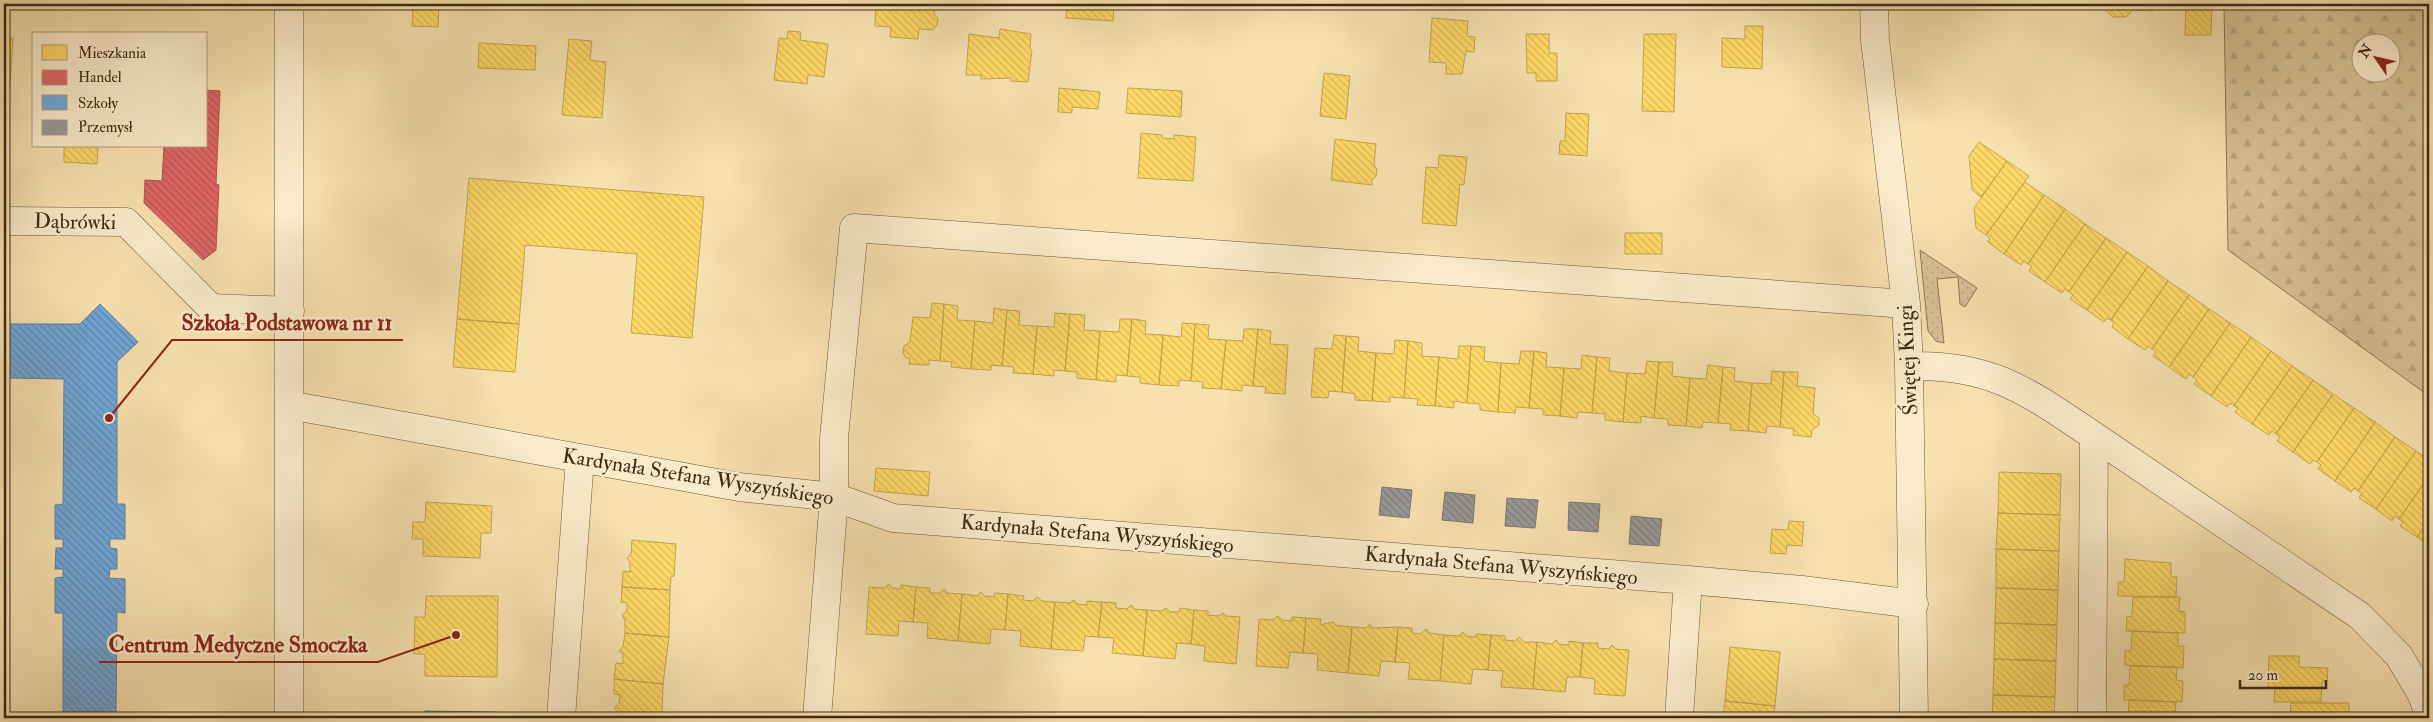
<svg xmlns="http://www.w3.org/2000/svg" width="2433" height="722" viewBox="0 0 2433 722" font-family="'IM FELL Double Pica',serif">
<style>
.forest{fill:url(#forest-firs);stroke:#8a7656;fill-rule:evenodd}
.garden{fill:url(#garden-dots);stroke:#8a7656}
.homes{fill:url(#homes-back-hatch);stroke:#c5a44e}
.shops{fill:url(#shops-back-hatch);stroke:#af544e}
.schools{fill:url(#schools-back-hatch);stroke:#6082a1}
.industry{fill:url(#industry-back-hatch);stroke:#7d7872}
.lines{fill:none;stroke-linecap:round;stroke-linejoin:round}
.minor-casing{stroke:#6c583c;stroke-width:29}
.minor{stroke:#faeccb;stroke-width:28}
.labels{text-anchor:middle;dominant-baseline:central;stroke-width:5;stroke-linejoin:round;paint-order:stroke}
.street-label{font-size:21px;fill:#3d2a16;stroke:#faeccb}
.leader{fill:none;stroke:#8f2418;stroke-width:2}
.callout-dot{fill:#8f2418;stroke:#faeccb;stroke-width:2}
.callout-label{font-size:22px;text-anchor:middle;font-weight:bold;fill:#8f2418;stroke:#faeccb;stroke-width:5;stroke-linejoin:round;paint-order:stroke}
</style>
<defs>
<pattern id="forest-firs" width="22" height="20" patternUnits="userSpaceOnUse" patternTransform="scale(1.25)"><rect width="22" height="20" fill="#d7c295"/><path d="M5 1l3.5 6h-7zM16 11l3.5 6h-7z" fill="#b9a780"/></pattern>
<pattern id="garden-dots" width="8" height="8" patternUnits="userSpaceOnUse" patternTransform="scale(1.25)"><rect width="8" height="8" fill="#d7c295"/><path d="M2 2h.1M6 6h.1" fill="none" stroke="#b9a780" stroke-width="1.8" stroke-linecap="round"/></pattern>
<pattern id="homes-back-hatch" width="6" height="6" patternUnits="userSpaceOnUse" patternTransform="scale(1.25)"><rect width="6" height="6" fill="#ffd966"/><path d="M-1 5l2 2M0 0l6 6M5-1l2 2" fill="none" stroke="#dbba58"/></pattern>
<pattern id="shops-back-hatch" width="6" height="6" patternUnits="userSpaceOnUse" patternTransform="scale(1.25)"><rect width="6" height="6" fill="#e06666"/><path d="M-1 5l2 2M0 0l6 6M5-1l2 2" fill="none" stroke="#b75453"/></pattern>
<pattern id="schools-back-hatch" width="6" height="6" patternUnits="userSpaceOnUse" patternTransform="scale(1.25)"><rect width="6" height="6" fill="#6fa8dc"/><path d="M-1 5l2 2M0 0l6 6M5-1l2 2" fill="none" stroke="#5c89b1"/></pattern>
<pattern id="industry-back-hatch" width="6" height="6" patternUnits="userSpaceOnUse" patternTransform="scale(1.25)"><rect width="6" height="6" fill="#999"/><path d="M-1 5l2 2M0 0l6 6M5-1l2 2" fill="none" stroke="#7e7d7c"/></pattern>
</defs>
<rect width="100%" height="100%" fill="#f7e1af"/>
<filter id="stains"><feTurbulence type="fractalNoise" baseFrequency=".004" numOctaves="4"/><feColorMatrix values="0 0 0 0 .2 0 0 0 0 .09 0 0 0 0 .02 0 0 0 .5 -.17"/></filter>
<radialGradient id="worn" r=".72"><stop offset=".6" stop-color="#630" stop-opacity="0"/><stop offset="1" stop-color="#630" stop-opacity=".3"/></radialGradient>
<path class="forest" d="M2224,4H2429V396L2228,250ZM2360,42H2390V72H2360Z"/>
<path class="garden" d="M1920,250L1977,288L1965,307L1960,304L1958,277L1937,279L1944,343L1936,341L1928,331Z"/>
<path class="homes" d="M4,4H10L7,28H4Z
M413,4H439L438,27L412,26Z
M876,4H935L934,14L938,19L937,25L933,30L919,29L918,39L890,37L891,27L875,26Z
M1067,4H1114L1113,21L1066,18Z
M1150,4H1172V7L1149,6Z
M2103,4H2153V11L2133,10L2126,17H2113L2103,8Z
M2186,4H2212L2211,35H2185Z
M1432,18L1468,21L1467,36L1475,37L1474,52L1466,51L1462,74H1446V63L1429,62Z
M1745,26H1763L1762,69L1722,67V38L1745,39Z
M1000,29L1031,34L1030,49L1032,50L1028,82L1011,81V78L981,79V75H966L969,34L999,38Z
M788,31L801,32L800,40L828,44L824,77L808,75L807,84L774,80L779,38L787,39Z
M1526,34H1549V53H1557V81H1536V73H1527Z
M1644,34H1676L1674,112L1642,111Z
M4,38H13L11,71L4,70Z
M569,39L592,41L590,60L606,62L602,118L562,115Z
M479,43L536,46L535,70L478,68Z
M4,70L11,71L8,107L4,106Z
M1324,73L1350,76L1346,119L1320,116Z
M1059,88L1100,92L1098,109L1072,107V113L1058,112Z
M1128,88L1182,91L1181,117L1126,113Z
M1566,113L1589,114L1587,156L1559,154L1560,141H1565Z
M1141,133L1162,135V138L1174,139V135L1196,137L1193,181L1138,178Z
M1335,139L1376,144L1374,165L1377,169L1376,176L1372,180V185L1331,180Z
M1979,142L2007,161L1981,197L1972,190L1969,156Z
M64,146H98L97,164L64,162Z
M1439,155L1467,157L1464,185L1460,184L1456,226L1422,223L1426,167L1438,168Z
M2007,161L2029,176L1986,235L1976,228L1974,208Z
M469,178L704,197L692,338L631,333L637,254L525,245L519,324L457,319Z
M2025,182L2044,195L2004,254L1988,242L1990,238L1986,235Z
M2044,195L2065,209L2028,264L2024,261L2021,265L2004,254Z
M2065,209L2085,224L2045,282L2029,271L2032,266L2028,264Z
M2085,224L2106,238L2069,292L2065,289L2062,293L2045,282Z
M1625,233H1662V254H1625Z
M2106,238L2127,252L2087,310L2070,299L2073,295L2069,292Z
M2127,252L2148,266L2111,320L2107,318L2104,322L2087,310Z
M2148,266L2168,281L2128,339L2112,327L2114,323L2111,320Z
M2168,281L2189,295L2152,349L2148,346L2145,350L2128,339Z
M2189,295L2209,309L2169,367L2153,356L2156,352L2152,349Z
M932,303L944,304L940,361L929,360V365L909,364L910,358H906L903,353L904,346L910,342L913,317L930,318Z
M944,304L958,306L957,320L975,321L971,369L951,367L952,362L940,361Z
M994,308L1007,310L1002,366L991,365V370L971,369L975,321L993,323Z
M2209,309L2230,323L2193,377L2189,374L2186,379L2169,367Z
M1007,310L1020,311L1019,325L1037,326L1033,374L1013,373L1014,367L1002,366Z
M1055,313L1070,314L1065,371L1054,370V376L1033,374L1037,326L1054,327Z
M1070,314L1085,315L1084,330L1100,331L1096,380L1077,378V372L1065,371Z
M457,319L519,324L515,372L453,367Z
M1120,319H1132L1127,376L1116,375V382L1096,380L1100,331L1119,332Z
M1132,319L1146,321L1145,334L1163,335L1159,385L1140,383V377L1127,376Z
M1182,323L1195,324L1191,381L1179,380V386L1159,385L1163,335L1181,337Z
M2230,323L2251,337L2211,396L2194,384L2197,380L2193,377Z
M1195,324L1209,325L1208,339L1226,340L1221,389L1202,388L1203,382L1191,381Z
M1244,329H1258L1253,386L1242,385V391L1221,389L1226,340L1243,341Z
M1258,329L1271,331L1270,344L1288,345L1285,394L1265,393L1266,387L1253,386Z
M1334,335L1346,336L1342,392L1329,391L1328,398L1311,397L1315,348L1332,349Z
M1346,336L1359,337L1358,351L1376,353L1372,401L1355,400V394L1342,392Z
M2251,337L2271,351L2234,406L2230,403L2227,407L2211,396Z
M1395,340L1408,341L1404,398L1390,397V402L1372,401L1376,353L1394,354Z
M1408,341L1422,343V356L1439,357L1435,406L1417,405L1418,399L1404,398Z
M1459,346H1471L1467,403L1454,401V408L1435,406L1439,357L1458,359Z
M1471,346L1485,347L1484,361L1501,363L1498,412L1480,410V404L1467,403Z
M1521,351H1534L1529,408L1516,407L1515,413L1498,412L1501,363L1519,364Z
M1534,351L1547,353L1546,367L1564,368L1560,416L1543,415V409L1529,408Z
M2271,351L2292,366L2252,424L2235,412L2238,408L2234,406Z
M1582,355L1597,357L1592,413L1578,412L1577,418L1560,416L1564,368L1581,369Z
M1597,357L1610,358L1609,371L1627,373L1623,422L1605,420V414L1592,413Z
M1647,361L1659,362L1654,418L1641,416V423L1623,422L1627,373L1645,374Z
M1659,362H1673L1672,376L1690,378L1686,426L1668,425V419L1654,418Z
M1708,365L1723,367L1718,423L1703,422L1702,428L1686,426L1690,378L1706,379Z
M2292,366L2313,380L2276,434L2272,431L2269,435L2252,424Z
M1723,367L1735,368L1734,381L1752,383L1748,431L1730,430L1731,424L1718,423Z
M1772,371L1784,372L1780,427L1767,426L1766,433L1748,431L1752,383L1771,384Z
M1784,372H1798L1797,386L1815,388L1813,414L1819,418V425L1812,430L1811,437L1793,435L1794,429L1780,427Z
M2313,380L2333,394L2293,452L2277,441L2280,437L2276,434Z
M2333,394L2354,408L2317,462L2313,460L2310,464L2293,452Z
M2354,408L2375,422L2335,481L2318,469L2321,465L2317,462Z
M2375,422L2395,437L2358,491L2354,488L2351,492L2335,481Z
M2395,437L2416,451L2376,509L2359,498L2362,493L2358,491Z
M2416,451L2429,460V476L2399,519L2395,516L2392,521L2376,509Z
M876,468L930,472L928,496L874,491Z
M1999,472L2061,474L2060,515L1998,513Z
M2429,476V520L2417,537L2400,526L2403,522L2399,519Z
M426,502L492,506L491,533H481L480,558L423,556V539H412L413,522H425Z
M1998,513L2060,515L2059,551L1996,549Z
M2429,520V546L2417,537Z
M1789,521L1804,522L1802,546L1787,545L1786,554L1770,553L1772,529L1788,530Z
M632,540L676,544L674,576L671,577L670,590L622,587L623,571L630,572V562L627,558L631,554Z
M1996,549L2059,551L2058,590L1996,588Z
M2125,559L2171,563V577H2177L2176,597L2118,596V582H2124Z
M889,584L892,588L901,589V585L916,587L913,622L899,621L898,636L866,634L869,587L884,588Z
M622,587L670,590L669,637L625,633V620L622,615L627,611V603L621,602Z
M916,587L930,588V593H940L944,589L947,593L962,594L958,641L927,638L928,623L913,622Z
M1996,588L2058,590L2057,625L1995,623Z
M981,592L984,596L994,597V593L1008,594L1005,630L991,629L990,644L958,641L962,594L977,596Z
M1008,594L1024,596L1023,600L1033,601L1037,597L1042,601L1055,602L1051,649L1020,646L1021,631L1005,630Z
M426,596H498L497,677L425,676V654H414L415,617H425Z
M2133,597H2180L2179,611L2185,612V633L2126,631L2127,616L2132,617Z
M1074,600L1077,604L1087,605V601L1102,602L1098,637L1085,636L1083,651L1051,649L1055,602L1070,603Z
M1102,602L1116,603V608L1127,609L1131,605L1134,609L1147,610L1143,656L1112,653L1114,638L1098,637Z
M1166,608L1170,612H1179L1180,608L1194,610L1191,644L1177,643L1175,659L1143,656L1147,610L1162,611Z
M1194,610L1208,611V615L1219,616L1223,613L1226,616L1240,617L1236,664L1204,661L1205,646L1191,644Z
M1278,616L1282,620L1292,621V617L1306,618L1303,653L1290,652L1288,668L1256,666L1259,619L1273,620Z
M1306,618L1321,619L1320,625L1333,622L1335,625L1352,627L1348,673L1317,670L1318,654L1303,653Z
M1995,623L2057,625L2056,661L1994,659Z
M1370,624L1373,628L1398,627L1395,662L1381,661L1379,676L1348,673L1352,627L1366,628Z
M1398,627L1412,628V633L1421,634L1426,629L1429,633L1444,635L1440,681L1408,679L1410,663L1395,662Z
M2132,631L2178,633V646H2184L2183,668L2125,665V651H2131Z
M1463,632L1466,636L1476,637V634L1491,635L1488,670L1473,669L1471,684L1440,681L1444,635L1459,636Z
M625,633L669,637L663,684L614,679L616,663L623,664V654L619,651L623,646Z
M1491,635L1505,636V640L1515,641L1519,637L1524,642H1537L1533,689L1501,687L1503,671L1488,670Z
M1556,640L1559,644L1569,645V641L1583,643L1580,677H1567L1565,692L1533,689L1537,642L1552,644Z
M1583,643H1598V648L1609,649L1612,645L1616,649L1629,650L1625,696L1594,694L1595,679L1580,677Z
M1730,647L1780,652L1775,706L1725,701Z
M2269,656H2299V667L2328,668L2327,682H2322L2321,702H2274L2275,688H2268Z
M1994,659L2056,661L2055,697L1993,695Z
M2130,666L2177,667L2176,680L2183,681L2182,702L2124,700V685H2129Z
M614,679L663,684L662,718H618V712L614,708L619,703L620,695L614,694Z
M1993,695L2055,697L2054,718H1992Z
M2129,700L2176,702L2175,714H2182L2181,718H2128Z
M1725,701L1775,706L1773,718L1723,717Z
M2291,703H2349V718H2290Z"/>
<path class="shops" d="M206,90L220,91L216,184L219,185L216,250L203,260L144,203L145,180L162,181L164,146H206Z"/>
<path class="schools" d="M100,304L138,342L117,362V504H125V539H110V548L117,549V569H110L109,578L125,579V613L117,612L116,718H63V613H55V578L63,577V569H55L56,548H63V539H55V505L63,504L64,379L9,378V425H4V324H80Z
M4,692H8V718H4Z
M425,711L496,712V718H425Z"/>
<path class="industry" d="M1382,487L1412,490L1409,518L1379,515Z
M1445,492L1475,495L1473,523L1442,520Z
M1507,498L1538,500L1535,528L1505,526Z
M1569,502L1600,504L1598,532L1568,530Z
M1631,516L1662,519L1659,546L1629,544Z"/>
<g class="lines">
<g class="minor-casing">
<path id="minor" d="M289,4V718
M1874,4L1875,40L1906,304L1909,366L1914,718
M4,221L126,222L211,308L290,311
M1909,366C1993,364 2028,392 2094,436L2092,718
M289,405L739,487L834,497L893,518L1688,580L1802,590L1914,604
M2094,436L2360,616L2399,656L2422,695L2429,715
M561,718L580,458
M817,718L834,497V438L854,228L1906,304
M1679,718L1688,580"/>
</g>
<use href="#minor" class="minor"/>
</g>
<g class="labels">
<g class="street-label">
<text transform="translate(75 222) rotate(1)">Dąbrówki</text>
<text transform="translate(1908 360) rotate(-93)">Świętej Kingi</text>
<text transform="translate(698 477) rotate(9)">Kardynała Stefana Wyszyńskiego</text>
<text transform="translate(1097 534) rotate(5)">Kardynała Stefana Wyszyńskiego</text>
<text transform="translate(1501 566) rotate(5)">Kardynała Stefana Wyszyńskiego</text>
</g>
</g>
<path class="leader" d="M109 418L172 340H403M456 635L378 662H99"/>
<g class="callout-dot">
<circle cx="109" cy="418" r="5"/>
<circle cx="456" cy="635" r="5"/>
</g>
<g class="callout-label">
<text x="287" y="330">Szkoła Podstawowa nr 11</text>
<text x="238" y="652">Centrum Medyczne Smoczka</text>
</g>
<rect width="2433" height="722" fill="none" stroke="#f7e1af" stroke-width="20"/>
<rect x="5" y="5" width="2423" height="712" fill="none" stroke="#3d2a16" stroke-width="2.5"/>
<rect x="10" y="10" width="2413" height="702" fill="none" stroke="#3d2a16"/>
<rect x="32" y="32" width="175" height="115" fill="#faeccb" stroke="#ae9e83"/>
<rect x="42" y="45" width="25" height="15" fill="#ffd966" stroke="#ae9e83"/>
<text x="78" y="58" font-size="15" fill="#3d2a16">Mieszkania</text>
<rect x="42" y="70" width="25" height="15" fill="#e06666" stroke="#ae9e83"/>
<text x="78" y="82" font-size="15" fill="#3d2a16">Handel</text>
<rect x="42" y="95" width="25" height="15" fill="#6fa8dc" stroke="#ae9e83"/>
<text x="78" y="108" font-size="15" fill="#3d2a16">Szkoły</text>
<rect x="42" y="120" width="25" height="15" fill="#999999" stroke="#ae9e83"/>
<text x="78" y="132" font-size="15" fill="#3d2a16">Przemysł</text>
<g transform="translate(2376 58) rotate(304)"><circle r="24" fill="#faeccb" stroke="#ae9e83"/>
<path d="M0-4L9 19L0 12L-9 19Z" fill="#8f2418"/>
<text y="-8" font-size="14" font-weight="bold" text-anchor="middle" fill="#3d2a16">N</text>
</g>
<path d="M2240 680v8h86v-8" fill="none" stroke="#3d2a16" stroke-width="2.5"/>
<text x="2248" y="680" font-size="15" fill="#3d2a16" stroke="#faeccb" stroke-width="4" paint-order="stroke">20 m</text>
<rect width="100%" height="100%" filter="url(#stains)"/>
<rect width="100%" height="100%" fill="url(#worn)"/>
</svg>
